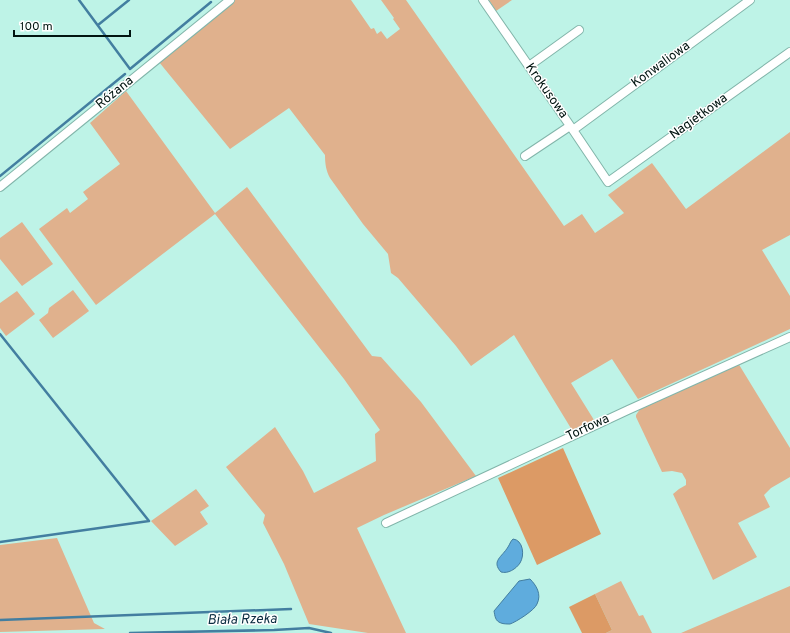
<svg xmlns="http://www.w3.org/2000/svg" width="790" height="633" viewBox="0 0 790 633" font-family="Overpass,sans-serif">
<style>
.green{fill:#e0b18d}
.forest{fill:#dc9a65}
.water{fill:#5facdd;stroke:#437ea0}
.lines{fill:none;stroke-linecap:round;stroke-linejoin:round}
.stream{stroke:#437ea0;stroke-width:2.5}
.street-casing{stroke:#82b5aa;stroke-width:10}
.street{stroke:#fff;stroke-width:8}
.labels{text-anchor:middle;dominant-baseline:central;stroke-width:3;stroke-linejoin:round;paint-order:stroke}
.street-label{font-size:13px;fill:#011410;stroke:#fff}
.water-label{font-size:14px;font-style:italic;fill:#0a2d41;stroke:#fff}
</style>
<rect width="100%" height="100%" fill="#bef3e7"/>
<path class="green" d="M235,0H351L371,29L374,28L377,34L381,31L387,39L400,29L393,19L394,18L381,0H406L564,226L582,214L595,233L624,213L608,195L652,163L686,209L790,132V235L762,250L790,296V329L638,399L612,359L571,383L594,420L572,430L514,335L471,366L456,346L398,278L391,273L388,254L363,224L330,178C326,171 325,163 325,155L289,108L230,149L159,62Z
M489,0H512L496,11Z
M126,91L215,213L247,187L372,356L381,357L421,402L476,476L384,515L357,528L406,633H368L309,624L284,564L263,523L265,515L226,467L275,427L303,471L314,493L376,461L375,434L380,430L344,379L215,214L96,305L39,229L67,208L70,213L88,199L83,192L120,164L90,123Z
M22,222L53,264L22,286L0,259V238Z
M73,290L89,311L53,338L39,320L48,313L49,308Z
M17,291L35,314L6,336L0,328V303Z
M738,363L790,448V477L771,488L764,495L770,507L738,523L757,557L713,580L673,494L679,489L686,485V480L682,473L672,471L662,472L636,417V415L640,409Z
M196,489L209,506L200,512L208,524L175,546L151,521Z
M57,538L94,623L105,629L0,632V545Z
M621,581L639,616L643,615L652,633H606L612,630L595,594Z
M790,586V633H681Z"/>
<path class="forest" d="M563,448L601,534L537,565L498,478Z
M595,594L612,630L606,633H582L569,607Z"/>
<path class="water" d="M513,539C523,540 525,555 520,563C516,569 508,574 501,572C491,561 502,557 508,547C510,544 510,542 513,539Z
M530,579C536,585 542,594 537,604C535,610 516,622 510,624C508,624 503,624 501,623C495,621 495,616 494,611L519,581Z"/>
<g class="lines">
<path class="stream" d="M79,0L130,69L211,2
M98,25L129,0
M0,176L125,74
M0,334L149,521L0,542
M0,620L291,609
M130,633L274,630L309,628L331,633"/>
<g class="street-casing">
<path id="street" d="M483,0L573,130L608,182L790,52
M529,66L579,30
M573,130L750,0
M525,156L570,126
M0,187L230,0
M386,523L628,410L790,337"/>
</g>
<use href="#street" class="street"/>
</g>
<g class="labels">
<g class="street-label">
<text transform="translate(661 65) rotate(-36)">Konwaliowa</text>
<text transform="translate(546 91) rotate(55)">Krokusowa</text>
<text transform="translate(115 93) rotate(-39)">Różana</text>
<text transform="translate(699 117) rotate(-36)">Nagietkowa</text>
<text transform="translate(588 428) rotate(-25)">Torfowa</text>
</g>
<g class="water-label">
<text transform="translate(242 620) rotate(-1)">Biała Rzeka</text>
</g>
</g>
<path d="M14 30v6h116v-6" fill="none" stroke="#011410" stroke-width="2"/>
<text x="20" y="30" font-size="12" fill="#011410" stroke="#ffffff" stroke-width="3" paint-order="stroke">100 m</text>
</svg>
